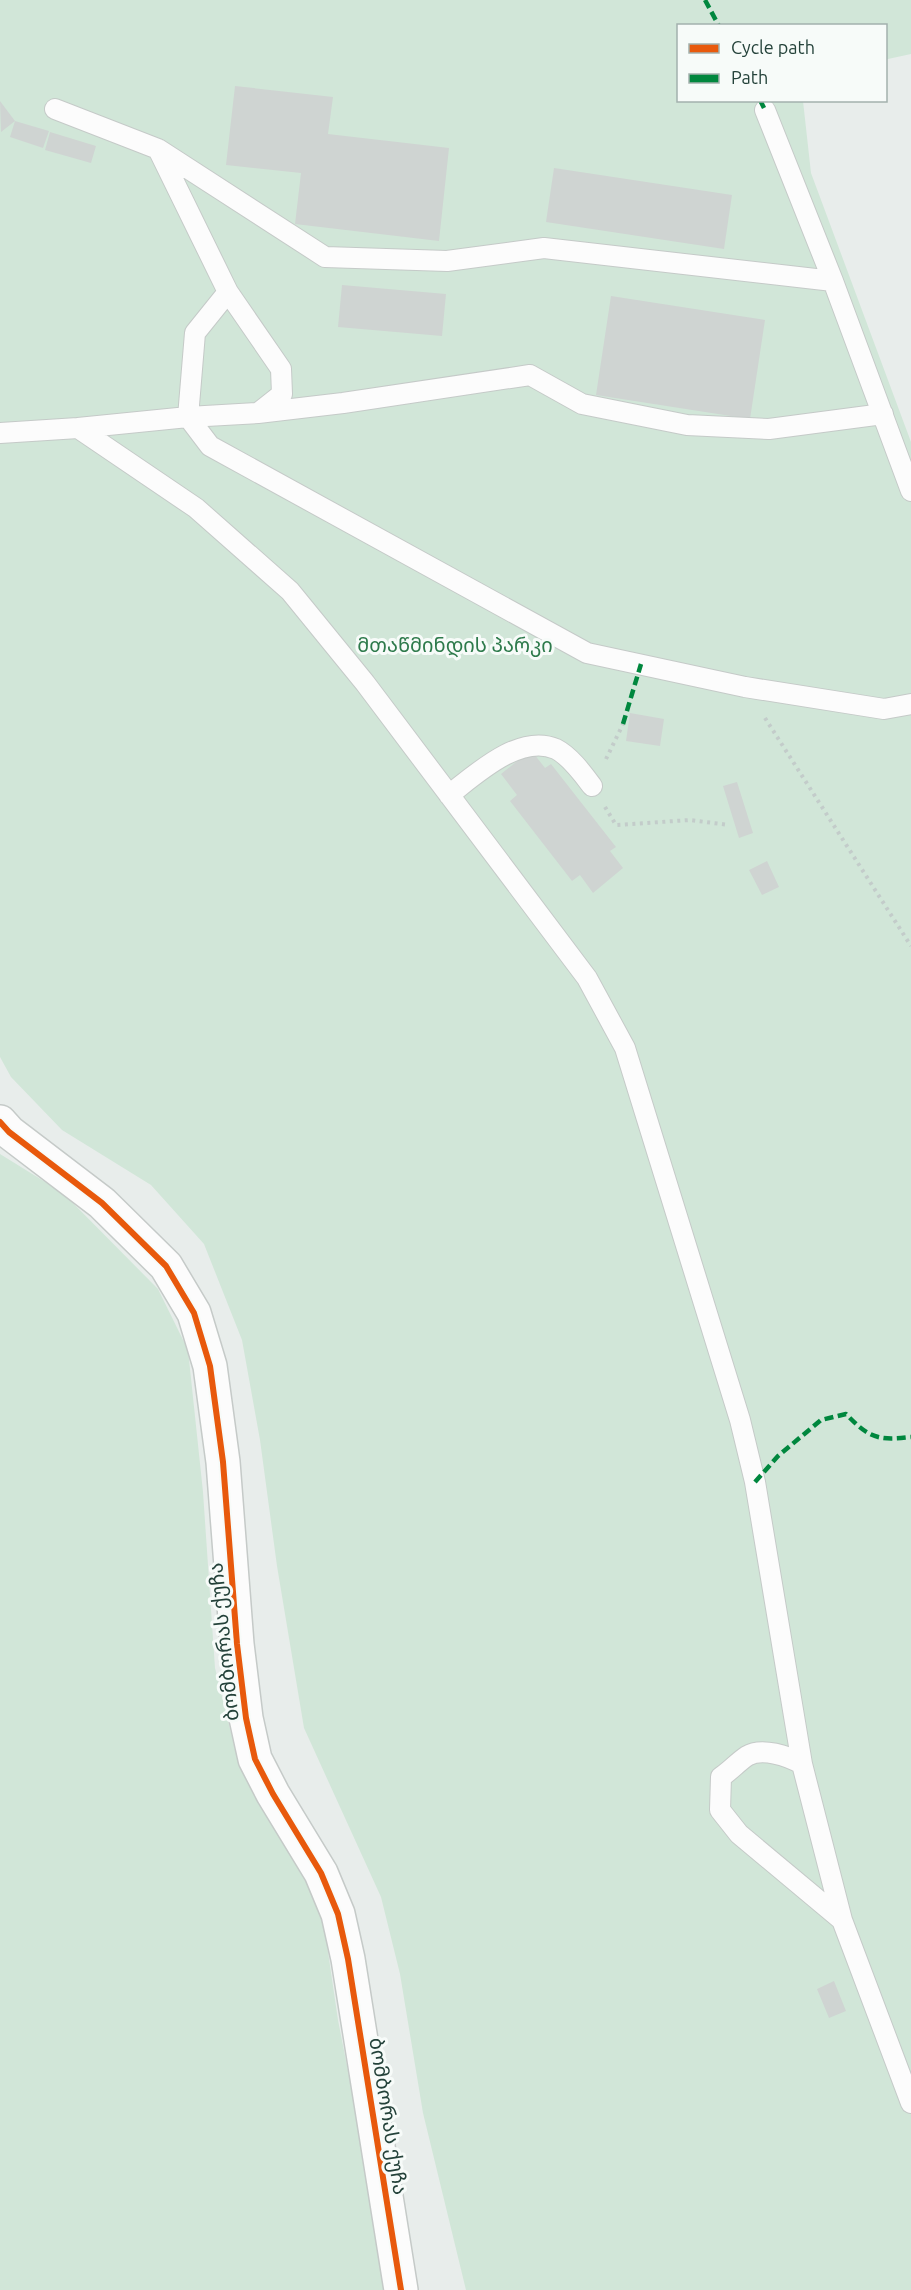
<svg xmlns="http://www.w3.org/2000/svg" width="911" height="2290" viewBox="0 0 911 2290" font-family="Ubuntu,'Noto Sans Georgian',sans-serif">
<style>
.green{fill:#d1e6d8}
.building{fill:#cfd4d2}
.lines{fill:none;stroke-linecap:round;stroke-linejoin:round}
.service-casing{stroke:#c5cac8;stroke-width:22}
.tertiary-casing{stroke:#c5cac8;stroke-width:36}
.path{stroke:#c3ccca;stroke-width:4;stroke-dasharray:3 4.5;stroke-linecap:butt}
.service{stroke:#fcfcfc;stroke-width:20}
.tertiary{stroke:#fcfcfc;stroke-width:33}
.quiet{stroke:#00873e;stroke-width:4.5;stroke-dasharray:9 4.5;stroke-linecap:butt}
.cycleway-casing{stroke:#f7fbf9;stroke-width:10}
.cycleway{stroke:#e8590c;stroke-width:6}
.labels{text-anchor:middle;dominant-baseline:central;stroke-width:6;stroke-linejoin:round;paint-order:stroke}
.park-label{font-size:20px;fill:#2d7a4b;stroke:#f7fbf9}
.street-label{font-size:20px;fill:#24423a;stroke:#f7fbf9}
</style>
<rect width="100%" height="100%" fill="#e8edeb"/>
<path class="green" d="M0,0H911V54L888,59H886V26H678V100L803,101L811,173L911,442V2290H466L423,2113L400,1974L381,1897L304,1728L277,1566L260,1440L242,1340L204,1244L151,1185L62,1130L11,1077L0,1057Z
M0,1154L63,1193L158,1289L188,1350L203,1492L215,1668L235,1749L288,1838L322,1911L338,2020L391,2290H0Z"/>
<path class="building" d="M235,86L333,97L328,134L449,148L439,241L295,224L301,173L226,165Z
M0,101L15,121L49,131L43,148L10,137L15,121L1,132Z
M50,132L96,146L91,163L45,150Z
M554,168L732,195L724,249L546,222Z
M342,285L446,294L442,336L338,327Z
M611,296L765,320L750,419L596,395Z
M630,713L664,719L660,746L626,741Z
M531,750L545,768L551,764L616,847L610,851L623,868L593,893L580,875L572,881L510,801L517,795L501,774Z
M737,782L753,833L739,838L723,786Z
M767,861L779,887L762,895L749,870Z
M834,1981L846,2011L829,2018L817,1989Z"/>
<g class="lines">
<g class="service-casing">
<path id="service" d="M55,109L158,149L325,257L447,261L544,248L833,281
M765,110L833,281L911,491
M158,149L228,292L281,369L282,394L258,413L188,417L195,333L228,292
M258,413L343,403L530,375L582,404L687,425L769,429L883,414
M78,428L188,417L210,446L587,653L745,687L884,709L911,704
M0,433L78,428L196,508L290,591L365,683L587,978L625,1048L740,1420L755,1482L802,1764L842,1920L911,2103
M449,795C476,774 520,733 556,749C570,756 583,774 592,786
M802,1764C788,1756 762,1747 747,1756C738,1762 730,1771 721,1777L720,1810L739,1834L842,1920"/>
</g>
<g class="tertiary-casing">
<path id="tertiary" d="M0,1122L9,1132L102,1203L166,1266L194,1313L210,1366L223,1462L237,1644L246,1718L255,1759L273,1794L321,1873L338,1914L348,1959L401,2290"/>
</g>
<path class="path" d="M765,718L911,946
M606,759L623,724
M605,807L616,825L690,820L729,825"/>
<use href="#service" class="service"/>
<use href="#tertiary" class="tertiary"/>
<path class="quiet" d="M705,0L719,26
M760,100L765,110
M623,724L641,664
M755,1482L778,1456L821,1420L846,1414C869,1438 878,1441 911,1437"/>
<g class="cycleway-casing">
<path id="cycleway" d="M0,1122L9,1132L102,1203L166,1266L194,1313L210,1366L223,1462L237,1644L246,1718L255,1759L273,1794L321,1873L338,1914L348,1959L401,2290"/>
</g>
<use href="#cycleway" class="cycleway"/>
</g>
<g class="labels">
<g class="park-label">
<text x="455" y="644">მთაწმინდის პარკი</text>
</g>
<g class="street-label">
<text transform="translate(223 1642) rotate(-96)">ბომბორას ქუჩა</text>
<text transform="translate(389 2116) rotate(81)">ბომბორას ქუჩა</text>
</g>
</g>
<rect x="677" y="24" width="210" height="78" fill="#f7fbf9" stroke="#a3b1ad" stroke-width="1.5"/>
<rect x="689" y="44" width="30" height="9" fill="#e8590c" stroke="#a3b1ad" stroke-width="1.5"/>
<text x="731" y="54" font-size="18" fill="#24423a">Cycle path</text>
<rect x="689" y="74" width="30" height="9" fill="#00873e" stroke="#a3b1ad" stroke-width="1.5"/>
<text x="731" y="84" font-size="18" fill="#24423a">Path</text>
</svg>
